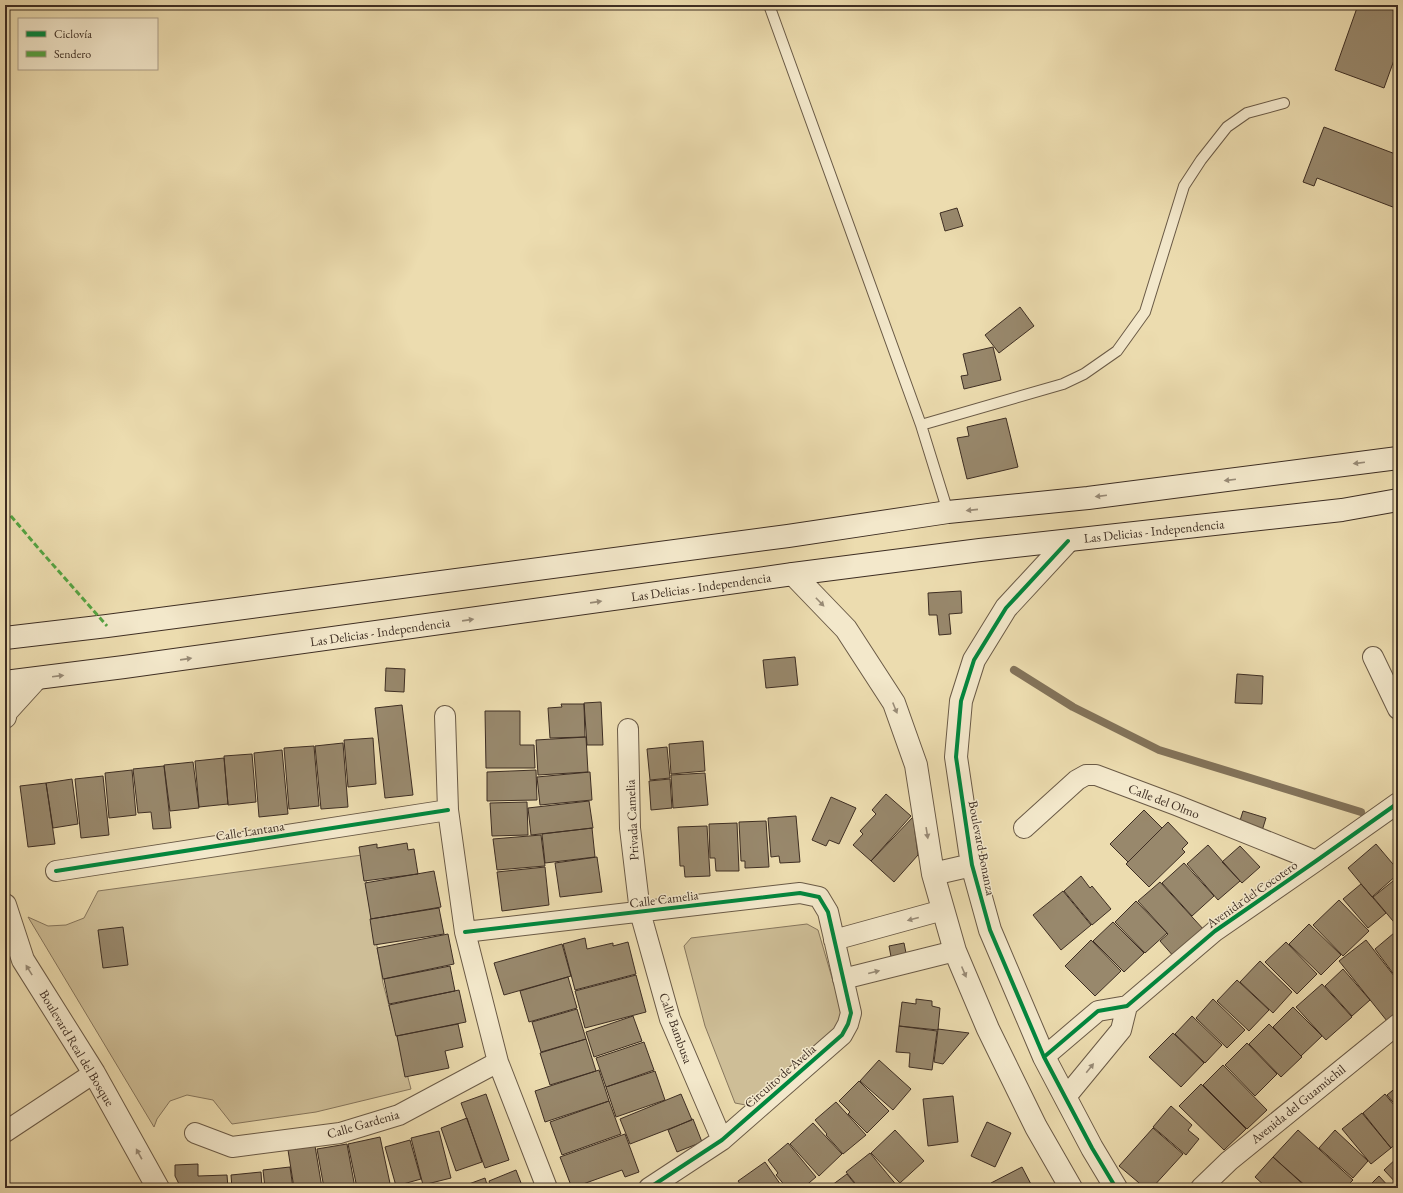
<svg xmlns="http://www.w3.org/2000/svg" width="1403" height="1193" viewBox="0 0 1403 1193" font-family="'EB Garamond',serif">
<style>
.green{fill:#cebe97;stroke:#86765d}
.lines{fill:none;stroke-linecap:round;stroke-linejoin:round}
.stream{stroke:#83735a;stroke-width:8}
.building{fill:#98886c;stroke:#3e2e23}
.service-casing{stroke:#6a5a46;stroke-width:12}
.minor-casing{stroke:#6a5a46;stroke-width:22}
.tertiary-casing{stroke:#6a5a46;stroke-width:24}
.secondary-casing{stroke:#3e2e23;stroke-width:24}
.service{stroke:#f3e8cb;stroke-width:10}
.minor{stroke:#f3e8cb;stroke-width:20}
.tertiary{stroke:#f3e8cb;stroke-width:22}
.secondary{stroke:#f3e8cb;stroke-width:22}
.quiet{stroke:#54a442;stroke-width:3;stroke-dasharray:6 3;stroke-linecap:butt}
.cycleway-casing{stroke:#f3e8cb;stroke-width:6}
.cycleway{stroke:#00873e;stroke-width:4}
.oneway{fill:#988b77}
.labels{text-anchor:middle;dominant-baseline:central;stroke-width:3;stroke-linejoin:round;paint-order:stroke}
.street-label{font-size:13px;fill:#3e2e23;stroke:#f3e8cb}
</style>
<rect width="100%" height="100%" fill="#ecdcaf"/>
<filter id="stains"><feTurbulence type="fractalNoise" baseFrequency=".005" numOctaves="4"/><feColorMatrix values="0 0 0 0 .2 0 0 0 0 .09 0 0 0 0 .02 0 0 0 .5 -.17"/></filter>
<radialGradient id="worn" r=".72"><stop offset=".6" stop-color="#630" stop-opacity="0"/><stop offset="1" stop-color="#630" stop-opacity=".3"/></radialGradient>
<path class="green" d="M362,855L383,983L411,1089L316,1112L232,1124L213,1100L187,1095L170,1101L157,1119L154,1127L28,917L48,926L66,925L84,918L98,891Z
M807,924L818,930L842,1012L838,1029L751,1106L735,1103L705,1026L684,946L691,938Z"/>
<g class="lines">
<path class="stream" d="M1014,670L1073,707L1159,750L1361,812"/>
</g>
<path class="building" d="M1358,5H1380L1398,12V49L1384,88L1335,70Z
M1324,127L1398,155V209L1317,178L1314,186L1303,182Z
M957,208L963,226L945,231L940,213Z
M1020,307L1034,326L999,353L985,335Z
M993,347L1001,380L964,389L961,376L968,375L963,354Z
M1006,418L1018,467L967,479L957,438L969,436L967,427Z
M961,591L962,613L949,614L951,634L939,635L937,615H929L928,593Z
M795,657L798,685L766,688L763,660Z
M386,668L405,669L404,692L385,691Z
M1237,674L1263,676L1262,704L1235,703Z
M601,702L603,745H587L584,703Z
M561,704H584L585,737L550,738L548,708L562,707Z
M402,705L413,795L385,798L375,708Z
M485,711H520V745H534L535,768H486Z
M586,737L588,772L538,775L536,740Z
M373,738L376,784L348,787L344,740Z
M703,741L705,771L671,774L669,744Z
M343,743L348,807L321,809L315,746Z
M314,746L319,806L289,809L284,748Z
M667,747L670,778L650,780L647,749Z
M282,750L288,814L259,817L254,753Z
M252,754L256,802L228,805L224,756Z
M224,758L228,804L199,807L195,761Z
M193,762L199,808L170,811L164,765Z
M164,766L171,828L153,829L151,812L138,813L133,769Z
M132,770L136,815L109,818L105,773Z
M536,770L537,800L487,801V772Z
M590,772L592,800L540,805L537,777Z
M705,773L708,805L673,808L671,775Z
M103,776L109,835L81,838L75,779Z
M72,779L78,824L53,828L46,783Z
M670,779L672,808L651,810L649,781Z
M46,783L55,844L28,847L20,786Z
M886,794L911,816L871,861L853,845L863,834L860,831L876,814L872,810Z
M831,797L856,808L839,844L829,840L826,846L812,840Z
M589,801L593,828L531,835L528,808Z
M527,802L528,835L492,836L490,803Z
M1144,810L1162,828L1128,862L1110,844Z
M1243,811L1266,818L1261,834L1238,827Z
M796,816L800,862L780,863L779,856L771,857L768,818Z
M913,817L918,855L894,882L871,861Z
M766,821L769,867L745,868V861H741L739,822Z
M1168,822L1188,843L1182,849L1185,852L1149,887L1126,864Z
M737,823L739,871H716L715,858H710L709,824Z
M707,826L710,876L685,877L684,866H680L678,827Z
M592,828L595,857L545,863L542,834Z
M541,835L545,866L497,870L493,839Z
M407,843L408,850L414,849L418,874L364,881L359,847L377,844V848Z
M1376,844L1398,870V874L1372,897L1348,868Z
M1208,845L1240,881L1218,900L1187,864Z
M1240,846L1260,867L1242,883L1222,862Z
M597,857L602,892L560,897L555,863Z
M1184,863L1214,896L1192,916L1162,883Z
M545,867L549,905L502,911L497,872Z
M434,871L441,907L371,919L365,883Z
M1081,876L1090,888L1092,886L1111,909L1092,925L1064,891Z
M1398,877V927L1373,897Z
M1160,882L1205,931L1175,958L1160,941L1168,934L1138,901Z
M1361,884L1386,913L1368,928L1343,899Z
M1063,891L1091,925L1061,950L1033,915Z
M1339,900L1369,931L1343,956L1313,925Z
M1136,901L1167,933L1145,953L1115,922Z
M439,908L444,934L374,945L370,919Z
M1113,922L1144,953L1124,972L1093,941Z
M1309,924L1341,955L1321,975L1289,944Z
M123,927L128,965L103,968L98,930Z
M1394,933L1398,938V980L1375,949Z
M448,934L454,964L383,979L377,948Z
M585,938L587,949L613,943V946L628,942L636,974L575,990L563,944Z
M1091,940L1121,971L1095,996L1065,966Z
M1366,940L1398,981V1012L1387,1021L1339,961Z
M1286,942L1317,974L1297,994L1265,962Z
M904,943L907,958L892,962L889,946Z
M562,944L571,976L504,995L494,963Z
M1260,961L1292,992L1273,1013L1240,982Z
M450,966L455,991L389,1004L384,979Z
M1343,969L1370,1000L1352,1016L1325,986Z
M636,975L646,1012L585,1028L575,991Z
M568,977L577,1008L529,1022L520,991Z
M1237,980L1269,1010L1249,1031L1217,1001Z
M1322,984L1352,1017L1326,1040L1296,1007Z
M459,990L466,1022L396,1036L389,1005Z
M916,999L932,1001V1006L940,1008L938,1030L899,1026L902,1002L916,1004Z
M1213,999L1245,1030L1227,1048L1196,1018Z
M1293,1007L1322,1036L1301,1056L1273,1027Z
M577,1009L586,1039L541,1052L532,1022Z
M633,1016L642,1041L594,1057L586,1032Z
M1192,1016L1222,1045L1205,1063L1175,1034Z
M458,1024L463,1047L445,1051L449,1068L405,1077L397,1036Z
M1269,1024L1302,1057L1281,1077L1249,1044Z
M899,1026L937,1031L932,1070L909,1067L910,1053L896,1052Z
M938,1029L969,1033L943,1064L934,1062Z
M1173,1033L1204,1063L1181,1087L1149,1057Z
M586,1039L596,1071L550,1085L540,1053Z
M644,1042L654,1070L606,1087L596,1058Z
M1247,1043L1277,1074L1255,1096L1225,1065Z
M879,1060L911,1089L893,1110L860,1081Z
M1223,1065L1267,1110L1247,1129L1203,1085Z
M599,1070L609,1101L545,1122L535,1091Z
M655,1071L665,1100L616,1117L606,1087Z
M859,1081L889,1111L867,1133L848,1114L850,1112L839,1101Z
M1201,1084L1246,1129L1224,1150L1179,1106Z
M1398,1086V1108L1387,1095Z
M486,1094L509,1160L485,1168L461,1103Z
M681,1094L692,1120L630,1144L620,1119Z
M1385,1094L1398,1110V1142L1391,1148L1363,1113Z
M953,1096L958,1142L928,1146L923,1099Z
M609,1101L621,1134L562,1155L550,1122Z
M836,1102L866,1135L843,1154L826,1135L827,1134L815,1120Z
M1171,1106L1192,1125L1188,1130L1199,1139L1186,1155L1153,1127Z
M1362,1113L1391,1148L1371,1164L1342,1129Z
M467,1118L482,1162L456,1171L441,1128Z
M693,1119L702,1142L677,1152L668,1130Z
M987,1122L1011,1133L995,1167L971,1156Z
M813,1123L842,1154L819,1176L790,1144Z
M1153,1128L1183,1154L1152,1188H1145L1119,1166Z
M895,1130L924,1161L900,1183L871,1153Z
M1298,1130L1353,1180L1345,1188H1308L1273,1157Z
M1335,1130L1368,1161L1353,1178L1319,1148Z
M439,1131L451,1178L423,1185L411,1138Z
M625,1134L639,1172L625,1177L622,1170L572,1188L560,1157Z
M380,1137L391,1188H357L348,1144Z
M410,1140L421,1179L396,1186L385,1147Z
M788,1143L816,1177L803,1188H787L776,1175L778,1173L768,1160Z
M347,1144L355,1188H324L317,1149Z
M315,1146L322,1188H294L288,1150Z
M870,1153L898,1187L897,1188H859L846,1172Z
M1273,1157L1307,1188H1267L1255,1177Z
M1398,1157V1185L1384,1170Z
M765,1162L783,1188H743L738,1181Z
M198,1164V1176L227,1175L228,1188H181L175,1176V1165Z
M290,1167L293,1188H265L263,1170Z
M1022,1167L1033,1188H994L991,1183Z
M516,1170L523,1188H492L489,1181Z
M261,1172L262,1188H232L231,1175Z
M847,1174L858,1188H828Z
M1379,1176L1390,1188H1367Z
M485,1178L488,1188H458Z
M732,1184L735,1188H726Z"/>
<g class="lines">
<g class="service-casing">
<path id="service" d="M769,5L921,425L948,512
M921,425L1063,384L1084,374L1117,351L1145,312L1184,186L1201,160L1227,127L1247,113L1284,103"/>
</g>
<g class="minor-casing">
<path id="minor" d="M1373,657L1398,709
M445,716L448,810L465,932L498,1062L547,1188
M628,729L630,828L640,912L670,1019L722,1140
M1024,828L1077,780L1086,775H1096L1176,805L1316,861
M56,871L448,810
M465,932L800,893L819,897L828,912L851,1013L848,1024L842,1035L722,1140L649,1188
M834,940L943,910
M843,979L955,951
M1044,1057L1098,1011L1127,1006L1215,931L1316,861L1398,803
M1065,1098L1121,1030L1127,1006
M5,1132L94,1073
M195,1133L232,1147L340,1133L399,1115L498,1062
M1201,1188L1229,1161L1398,1024"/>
</g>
<g class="tertiary-casing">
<path id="tertiary" d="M1068,541L1006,608L974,660L961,701L956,757L972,865L990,930L1044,1057L1092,1148L1116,1188
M793,574L846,629L894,703L916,765L933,874L955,951L988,1029L1036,1127L1071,1188
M5,717L6,712L36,679
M933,874L972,865
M5,905L23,960L94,1073L158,1188"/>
</g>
<g class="secondary-casing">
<path id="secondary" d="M5,638L107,626L788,536L948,512L1088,498L1398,458
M5,682L124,667L793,574L980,550L1342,510L1398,500"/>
</g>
<use href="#service" class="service"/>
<use href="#minor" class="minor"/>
<use href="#tertiary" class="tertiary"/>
<use href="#secondary" class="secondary"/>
<path class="quiet" d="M5,509L39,549L107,626"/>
<g class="cycleway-casing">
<path id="cycleway" d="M1068,541L1006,608L974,660L961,701L956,757L972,865L990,930L1044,1057L1092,1148L1116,1188
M56,871L448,810
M465,932L800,893L819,897L828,912L851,1013L848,1024L842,1035L722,1140L649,1188
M1044,1057L1098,1011L1127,1006L1215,931L1316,861L1398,803"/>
</g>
<use href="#cycleway" class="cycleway"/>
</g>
<defs><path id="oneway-solid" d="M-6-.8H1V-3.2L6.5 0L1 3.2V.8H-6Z"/></defs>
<g class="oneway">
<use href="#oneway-solid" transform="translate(1359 463) rotate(173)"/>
<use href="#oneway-solid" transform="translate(1230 480) rotate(173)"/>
<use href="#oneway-solid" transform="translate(1101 496) rotate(173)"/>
<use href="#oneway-solid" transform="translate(972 510) rotate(174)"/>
<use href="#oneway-solid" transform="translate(596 602) rotate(-8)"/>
<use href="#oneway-solid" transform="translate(820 602) rotate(46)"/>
<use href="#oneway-solid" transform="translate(468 620) rotate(-8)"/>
<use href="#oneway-solid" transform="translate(186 659) rotate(-8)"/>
<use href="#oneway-solid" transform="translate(58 676) rotate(-7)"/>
<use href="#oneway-solid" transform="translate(895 708) rotate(68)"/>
<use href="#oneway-solid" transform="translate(927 833) rotate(81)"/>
<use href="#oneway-solid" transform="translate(913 919) rotate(165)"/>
<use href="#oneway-solid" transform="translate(29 970) rotate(-122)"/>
<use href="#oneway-solid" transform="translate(874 972) rotate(-14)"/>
<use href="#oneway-solid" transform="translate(964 972) rotate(67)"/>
<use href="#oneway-solid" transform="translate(1090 1068) rotate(-51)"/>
<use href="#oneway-solid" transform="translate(139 1154) rotate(-119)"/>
</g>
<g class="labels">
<g class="street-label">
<text transform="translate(1154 531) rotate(-6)">Las Delicias - Independencia</text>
<text transform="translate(701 587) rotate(-8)">Las Delicias - Independencia</text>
<text transform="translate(380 632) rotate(-8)">Las Delicias - Independencia</text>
<text transform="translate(1164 801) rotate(21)">Calle del Olmo</text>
<text transform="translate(632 820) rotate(-93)">Privada Camelia</text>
<text transform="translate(250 831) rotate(-9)">Calle Lantana</text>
<text transform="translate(982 848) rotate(79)">Boulevard Bonanza</text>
<text transform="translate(1252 894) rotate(-35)">Avenida del Cocotero</text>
<text transform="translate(664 899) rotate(-7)">Calle Camelia</text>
<text transform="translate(676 1028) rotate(70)">Calle Bambusa</text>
<text transform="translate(77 1048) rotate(59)">Boulevard Real del Bosque</text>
<text transform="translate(780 1076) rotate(-41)">Circuito de Avelia</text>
<text transform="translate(1298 1104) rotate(-39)">Avenida del Guamúchil</text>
<text transform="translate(363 1124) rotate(-16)">Calle Gardenia</text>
</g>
</g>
<rect width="1403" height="1193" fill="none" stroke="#ecdcaf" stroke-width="20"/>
<rect x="6" y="6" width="1391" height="1181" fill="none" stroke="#3e2e23" stroke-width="2"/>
<rect x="10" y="10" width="1383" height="1173" fill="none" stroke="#3e2e23"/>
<rect x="18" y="18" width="140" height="52" fill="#f3e8cb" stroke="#ab9e88"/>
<rect x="26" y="31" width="20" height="6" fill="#00873e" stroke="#ab9e88"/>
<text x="54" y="38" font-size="12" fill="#3e2e23">Ciclovía</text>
<rect x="26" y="51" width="20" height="6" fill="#54a442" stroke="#ab9e88"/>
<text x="54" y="58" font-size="12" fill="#3e2e23">Sendero</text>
<rect width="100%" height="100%" filter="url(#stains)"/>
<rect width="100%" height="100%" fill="url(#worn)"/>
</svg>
